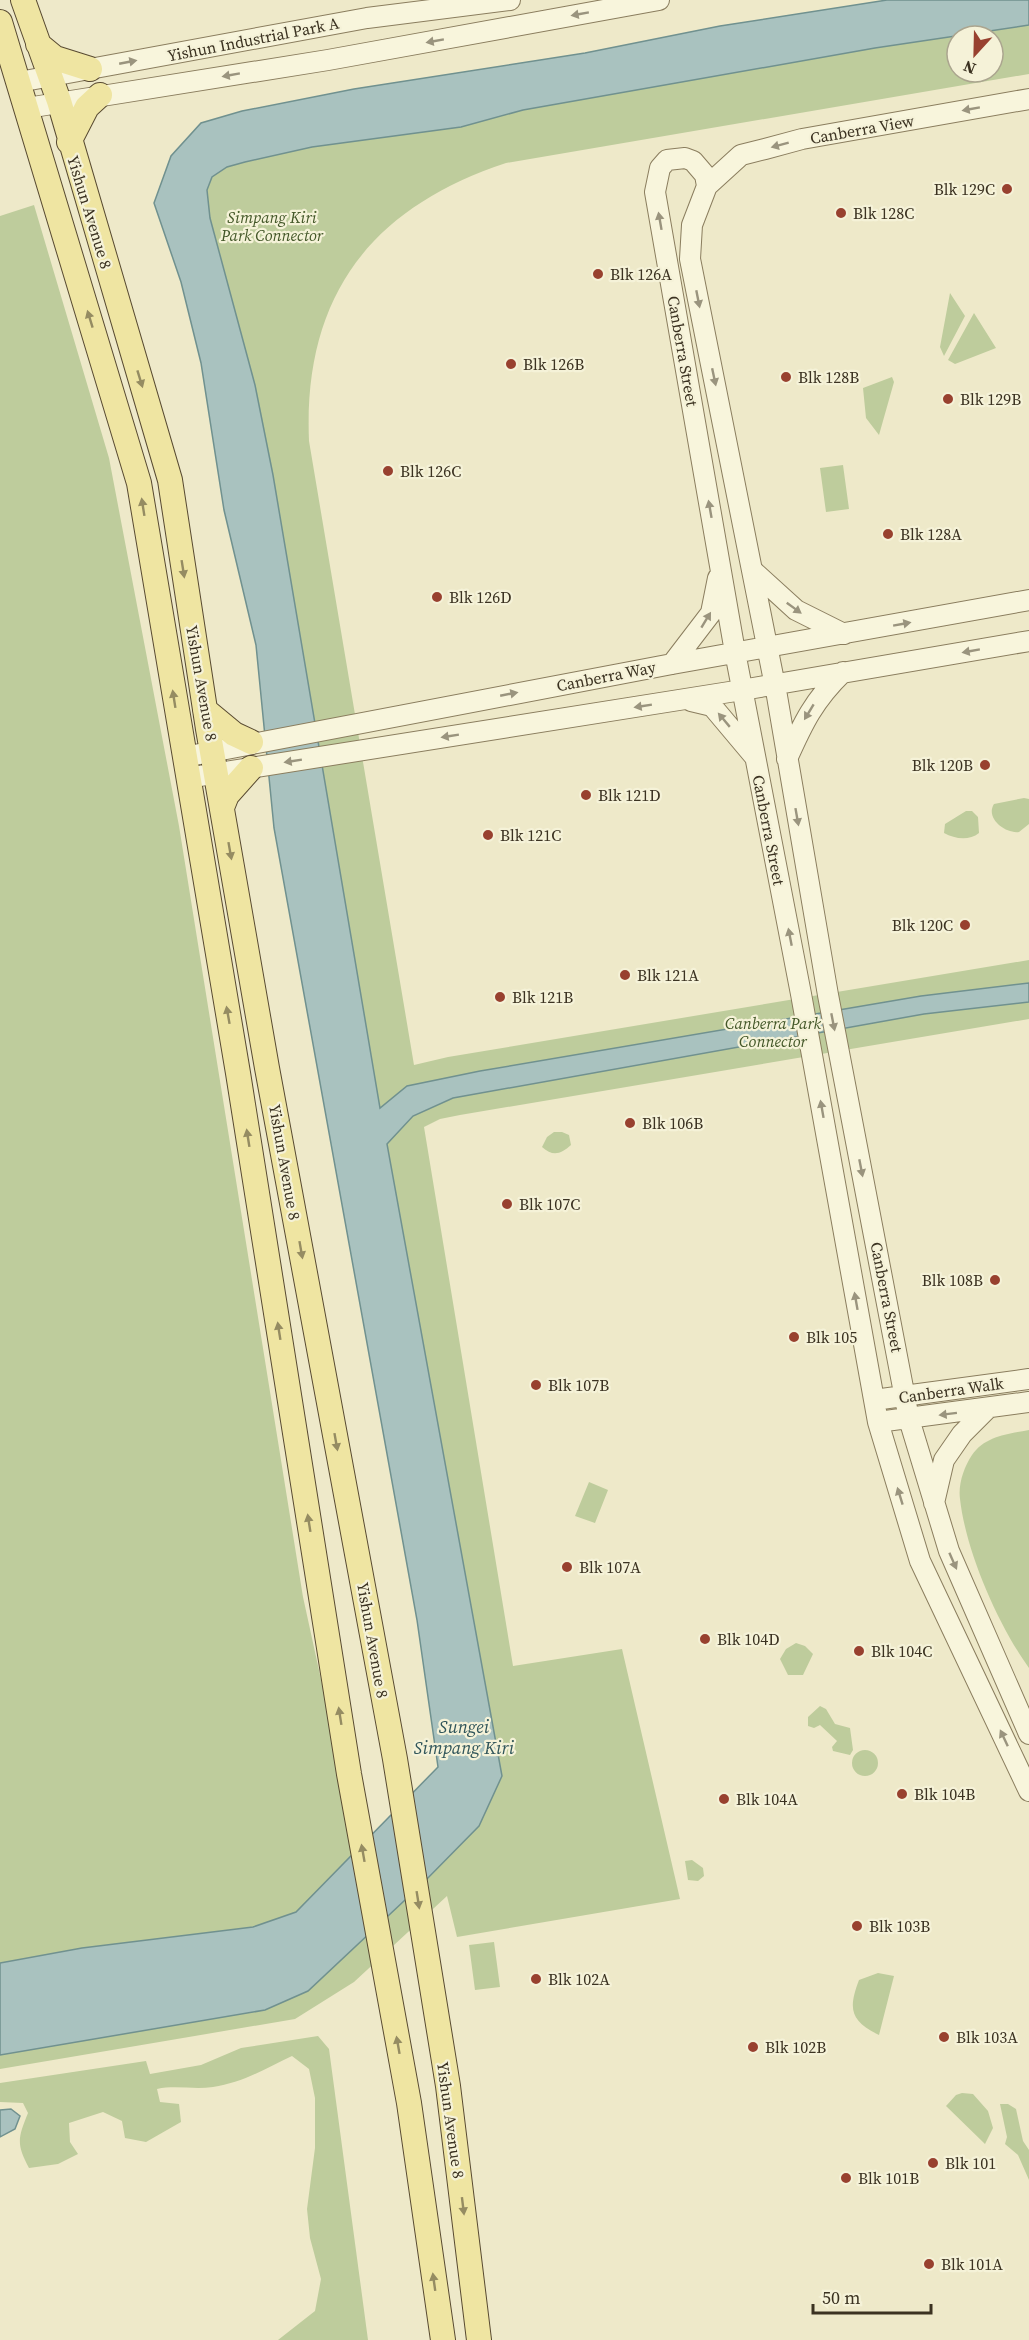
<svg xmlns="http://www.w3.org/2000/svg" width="1029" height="2340" viewBox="0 0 1029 2340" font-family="'Source Serif 4',serif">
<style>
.green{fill:#becc9c;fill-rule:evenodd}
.water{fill:#a9c2bf;stroke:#70918f;stroke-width:1.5}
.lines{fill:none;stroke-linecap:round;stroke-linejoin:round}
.minor-casing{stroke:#8a7d5e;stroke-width:22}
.major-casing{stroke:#584a31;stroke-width:26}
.minor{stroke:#f8f5dc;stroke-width:20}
.major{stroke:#efe5a2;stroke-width:24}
.oneway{fill:#9a947e}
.oneway2{fill:#958c62}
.poi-dot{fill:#98412f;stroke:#f5f2d8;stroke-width:2}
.labels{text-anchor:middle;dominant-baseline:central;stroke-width:4.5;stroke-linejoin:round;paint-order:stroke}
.street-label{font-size:16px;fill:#3b3221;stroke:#f5f2d8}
.poi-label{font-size:16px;fill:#3b3221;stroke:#f5f2d8;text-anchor:start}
.park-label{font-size:16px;font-style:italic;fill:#435728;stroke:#f5f2d8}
.water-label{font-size:18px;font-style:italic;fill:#30555a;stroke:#f5f2d8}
</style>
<rect width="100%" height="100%" fill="#eee9c9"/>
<path class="green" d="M1029,5V74L506,163C370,208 303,297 309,441L414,1065L448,1057L1029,960V1019L460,1115L440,1119L424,1127L513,1666L622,1649L680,1899L457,1937L447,1896L354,1982L295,2019L0,2069V2020L289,1975L469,1745L176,209L213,143ZM957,36H993V72H957Z
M34,205L109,458L179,826L303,1597L334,1739L354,1854L296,1912L253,1927L82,1948L0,1963V216Z
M950,293L965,316L944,356L940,347Z
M974,313L996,348L955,364L948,360Z
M892,377L894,382L879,435L866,418L863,388Z
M843,465L849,509L826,512L820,468Z
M1024,798L1029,799V824L1019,832C1005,834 985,818 994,804Z
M966,811H972L978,817L979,833C969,841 955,839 944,833L945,824Z
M554,1132H562L569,1135L571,1145C561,1154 553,1157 542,1147L547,1137Z
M1029,1430V1668C998,1625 966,1552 960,1499C958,1484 964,1467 972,1455C985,1436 1008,1434 1029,1430Z
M589,1482L608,1490L595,1523L575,1516Z
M796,1643L805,1646L813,1654L803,1675H788L780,1659L786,1649Z
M820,1706L826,1709L835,1724L850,1728L853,1750L850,1755L833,1751L832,1747L837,1741L820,1725L814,1728L808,1726V1717Z
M852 1763a13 13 0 1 1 26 0a13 13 0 1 1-26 0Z
M692,1860L703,1868L704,1876L698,1881L688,1880L685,1861Z
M494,1942L500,1987L475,1990L469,1945Z
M878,1973L894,1976L879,2035C850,2021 848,2009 859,1980Z
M318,2036L329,2049L368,2340H278L315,2311L321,2279L310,2238L307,2209L315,2148V2098L309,2069L292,2056C267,2068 242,2083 213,2087C194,2090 176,2085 157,2089L160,2102L179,2104L181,2122L146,2142L125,2138L122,2121L103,2112L69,2123L70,2142L78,2154L58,2164L29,2168C16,2144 18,2138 28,2113L23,2103L0,2102V2083L146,2061L150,2074L201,2065L241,2048Z
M962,2093L973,2094L988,2111L993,2128L985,2144L946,2106L956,2095Z
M1000,2104H1008L1016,2109L1023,2141L1029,2150V2180L1018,2155L1005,2144L1007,2137Z"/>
<path class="water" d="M887,0H1029V25L875,48L523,110L461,127L312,147L245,162L227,167L212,177L207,190L210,218L255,385L273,475L380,1108L407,1086L480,1071L921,996L1029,983V1002L924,1014L453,1098L413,1116L387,1144L502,1776L479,1826L421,1885L308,1991L265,2010L0,2055V1963L82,1948L253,1927L296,1912L438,1767L417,1620L274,828L256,645L224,510L201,363L181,282L154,203L171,156L201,123L242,111L354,89L585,53L720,26Z
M11,2109L20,2116L15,2129L0,2137V2110Z"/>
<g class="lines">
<g class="minor-casing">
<path id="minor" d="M19,82L367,18L510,0
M27,108L328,60L659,0
M707,186L741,155L765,149L802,139L1029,99
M752,570L796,610L844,634
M672,664L711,613L718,578
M691,701L712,706L754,756
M184,757L672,664L1029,600
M787,759C803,723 814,700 843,672
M187,778L742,690L1029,641
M874,1400L1029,1379
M878,1422L1029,1402
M934,1503L944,1460L962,1434L987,1409
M1029,1734L949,1551L909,1419L828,995L777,696L690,259L692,225L707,186L705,175L693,161L685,158L667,160L660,168L655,192L735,652L801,994L878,1422L920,1561L1029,1791"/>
</g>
<g class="major-casing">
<path id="major" d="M23,0L59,101L170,480L208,729L267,1068L395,1759L448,2086L479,2340
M0,22L139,483L238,1073L349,1774L409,2103L443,2340
M38,44L55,58L90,69
M69,142L87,107L100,95
M205,710L234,734L251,742
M223,805L227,795L251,768"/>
</g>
<use href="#minor" class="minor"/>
<use href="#major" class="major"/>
</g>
<defs><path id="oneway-solid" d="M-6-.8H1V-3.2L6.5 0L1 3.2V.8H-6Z" transform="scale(1.5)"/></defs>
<g class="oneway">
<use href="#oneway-solid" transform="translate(580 14) rotate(170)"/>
<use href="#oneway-solid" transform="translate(435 41) rotate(170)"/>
<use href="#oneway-solid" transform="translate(128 62) rotate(-11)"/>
<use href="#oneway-solid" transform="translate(231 75) rotate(170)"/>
<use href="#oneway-solid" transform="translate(971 109) rotate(170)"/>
<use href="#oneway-solid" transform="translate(780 145) rotate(165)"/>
<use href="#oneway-solid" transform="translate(660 221) rotate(-100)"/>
<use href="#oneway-solid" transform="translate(698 299) rotate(79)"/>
<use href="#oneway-solid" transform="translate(714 377) rotate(78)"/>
<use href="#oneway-solid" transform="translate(710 509) rotate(-100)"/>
<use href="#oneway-solid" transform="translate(794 608) rotate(36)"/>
<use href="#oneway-solid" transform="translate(706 620) rotate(-59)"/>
<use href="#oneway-solid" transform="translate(902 624) rotate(-10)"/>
<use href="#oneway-solid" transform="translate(971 651) rotate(170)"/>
<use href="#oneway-solid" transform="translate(509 694) rotate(-11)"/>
<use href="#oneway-solid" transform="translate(643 706) rotate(171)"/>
<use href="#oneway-solid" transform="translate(809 712) rotate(121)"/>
<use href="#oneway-solid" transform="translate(724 720) rotate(-130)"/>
<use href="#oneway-solid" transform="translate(450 736) rotate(171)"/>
<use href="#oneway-solid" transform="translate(293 761) rotate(171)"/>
<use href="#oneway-solid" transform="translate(797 817) rotate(80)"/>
<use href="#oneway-solid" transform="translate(790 937) rotate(-101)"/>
<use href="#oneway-solid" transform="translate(833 1022) rotate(79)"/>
<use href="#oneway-solid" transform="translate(822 1109) rotate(-100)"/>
<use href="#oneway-solid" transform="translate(861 1168) rotate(79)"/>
<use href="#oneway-solid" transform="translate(856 1301) rotate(-100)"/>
<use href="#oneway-solid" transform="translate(948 1414) rotate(173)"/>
<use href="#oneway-solid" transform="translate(900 1496) rotate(-107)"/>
<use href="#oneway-solid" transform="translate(953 1561) rotate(66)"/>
<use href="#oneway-solid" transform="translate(1004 1738) rotate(-115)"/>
</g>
<g class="oneway2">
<use href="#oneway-solid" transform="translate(90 319) rotate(-107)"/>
<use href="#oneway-solid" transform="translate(140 379) rotate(73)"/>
<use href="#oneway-solid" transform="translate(143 507) rotate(-99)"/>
<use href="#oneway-solid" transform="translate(183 569) rotate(81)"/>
<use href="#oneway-solid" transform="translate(174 699) rotate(-99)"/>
<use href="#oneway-solid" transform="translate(230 851) rotate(80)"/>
<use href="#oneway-solid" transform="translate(228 1015) rotate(-100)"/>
<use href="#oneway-solid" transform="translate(248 1138) rotate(-99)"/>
<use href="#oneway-solid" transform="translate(301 1250) rotate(80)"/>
<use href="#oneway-solid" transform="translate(279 1331) rotate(-99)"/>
<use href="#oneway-solid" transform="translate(336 1442) rotate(80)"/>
<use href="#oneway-solid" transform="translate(309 1523) rotate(-99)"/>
<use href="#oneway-solid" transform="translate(340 1716) rotate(-99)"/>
<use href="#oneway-solid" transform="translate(363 1853) rotate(-100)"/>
<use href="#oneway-solid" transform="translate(418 1900) rotate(81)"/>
<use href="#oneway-solid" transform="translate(398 2045) rotate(-100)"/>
<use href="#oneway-solid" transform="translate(463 2206) rotate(83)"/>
<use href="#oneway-solid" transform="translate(434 2282) rotate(-98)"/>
</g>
<g class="poi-dot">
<circle cx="1007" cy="189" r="6"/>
<circle cx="841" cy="213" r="6"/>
<circle cx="598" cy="274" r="6"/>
<circle cx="511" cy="364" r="6"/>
<circle cx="786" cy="377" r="6"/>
<circle cx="948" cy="399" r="6"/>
<circle cx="388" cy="471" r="6"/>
<circle cx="888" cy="534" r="6"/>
<circle cx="437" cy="597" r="6"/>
<circle cx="985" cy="765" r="6"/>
<circle cx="586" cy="795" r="6"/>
<circle cx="488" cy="835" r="6"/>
<circle cx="965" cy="925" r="6"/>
<circle cx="625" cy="975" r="6"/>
<circle cx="500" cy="997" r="6"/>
<circle cx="630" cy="1123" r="6"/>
<circle cx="507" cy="1204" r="6"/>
<circle cx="995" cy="1280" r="6"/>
<circle cx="794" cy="1337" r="6"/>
<circle cx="536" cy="1385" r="6"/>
<circle cx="567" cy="1567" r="6"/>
<circle cx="705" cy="1639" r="6"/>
<circle cx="859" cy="1651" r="6"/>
<circle cx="902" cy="1794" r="6"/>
<circle cx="724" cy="1799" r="6"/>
<circle cx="857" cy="1926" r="6"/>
<circle cx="536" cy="1979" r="6"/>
<circle cx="944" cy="2037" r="6"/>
<circle cx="753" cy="2047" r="6"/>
<circle cx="933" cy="2163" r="6"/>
<circle cx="846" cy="2178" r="6"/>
<circle cx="929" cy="2264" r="6"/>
</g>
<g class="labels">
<g class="street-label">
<text transform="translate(253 39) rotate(-11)">Yishun Industrial Park A</text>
<text transform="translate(862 129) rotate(-10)">Canberra View</text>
<text transform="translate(90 212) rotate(73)">Yishun Avenue 8</text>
<text transform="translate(683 351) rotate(80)">Canberra Street</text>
<text transform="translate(606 676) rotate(-11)">Canberra Way</text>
<text transform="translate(202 683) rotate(80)">Yishun Avenue 8</text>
<text transform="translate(769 830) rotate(79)">Canberra Street</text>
<text transform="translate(285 1162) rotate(80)">Yishun Avenue 8</text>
<text transform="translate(887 1297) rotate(79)">Canberra Street</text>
<text transform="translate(951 1390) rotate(-8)">Canberra Walk</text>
<text transform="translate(373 1640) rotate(80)">Yishun Avenue 8</text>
<text transform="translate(451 2120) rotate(82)">Yishun Avenue 8</text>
</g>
<g class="poi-label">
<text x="995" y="189" text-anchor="end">Blk 129C</text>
<text x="853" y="213">Blk 128C</text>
<text x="610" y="274">Blk 126A</text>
<text x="523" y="364">Blk 126B</text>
<text x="798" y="377">Blk 128B</text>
<text x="960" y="399">Blk 129B</text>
<text x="400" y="471">Blk 126C</text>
<text x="900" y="534">Blk 128A</text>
<text x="449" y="597">Blk 126D</text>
<text x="973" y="765" text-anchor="end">Blk 120B</text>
<text x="598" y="795">Blk 121D</text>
<text x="500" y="835">Blk 121C</text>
<text x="953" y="925" text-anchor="end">Blk 120C</text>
<text x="637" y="975">Blk 121A</text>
<text x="512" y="997">Blk 121B</text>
<text x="642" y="1123">Blk 106B</text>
<text x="519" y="1204">Blk 107C</text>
<text x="983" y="1280" text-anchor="end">Blk 108B</text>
<text x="806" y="1337">Blk 105</text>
<text x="548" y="1385">Blk 107B</text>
<text x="579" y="1567">Blk 107A</text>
<text x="717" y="1639">Blk 104D</text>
<text x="871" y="1651">Blk 104C</text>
<text x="914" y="1794">Blk 104B</text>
<text x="736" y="1799">Blk 104A</text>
<text x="869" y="1926">Blk 103B</text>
<text x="548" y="1979">Blk 102A</text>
<text x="956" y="2037">Blk 103A</text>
<text x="765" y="2047">Blk 102B</text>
<text x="945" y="2163">Blk 101</text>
<text x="858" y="2178">Blk 101B</text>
<text x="941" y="2264">Blk 101A</text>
</g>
<g class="park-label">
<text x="272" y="217">Simpang Kiri<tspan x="272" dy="18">Park Connector</tspan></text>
<text x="773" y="1023">Canberra Park<tspan x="773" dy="18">Connector</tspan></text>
</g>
<g class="water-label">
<text x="464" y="1726">Sungei<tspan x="464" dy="21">Simpang Kiri</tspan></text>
</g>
</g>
<g transform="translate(975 54) rotate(202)"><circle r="28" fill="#f5f2d8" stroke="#aba58f" stroke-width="1.5"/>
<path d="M0-4.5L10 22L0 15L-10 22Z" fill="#98412f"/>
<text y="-9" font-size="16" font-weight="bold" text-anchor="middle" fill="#3b3221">N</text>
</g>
<path d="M813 2304v9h118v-9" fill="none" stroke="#3b3221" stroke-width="3"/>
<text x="822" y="2304" font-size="18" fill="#3b3221" stroke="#f5f2d8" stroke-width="4.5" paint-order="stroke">50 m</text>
</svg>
